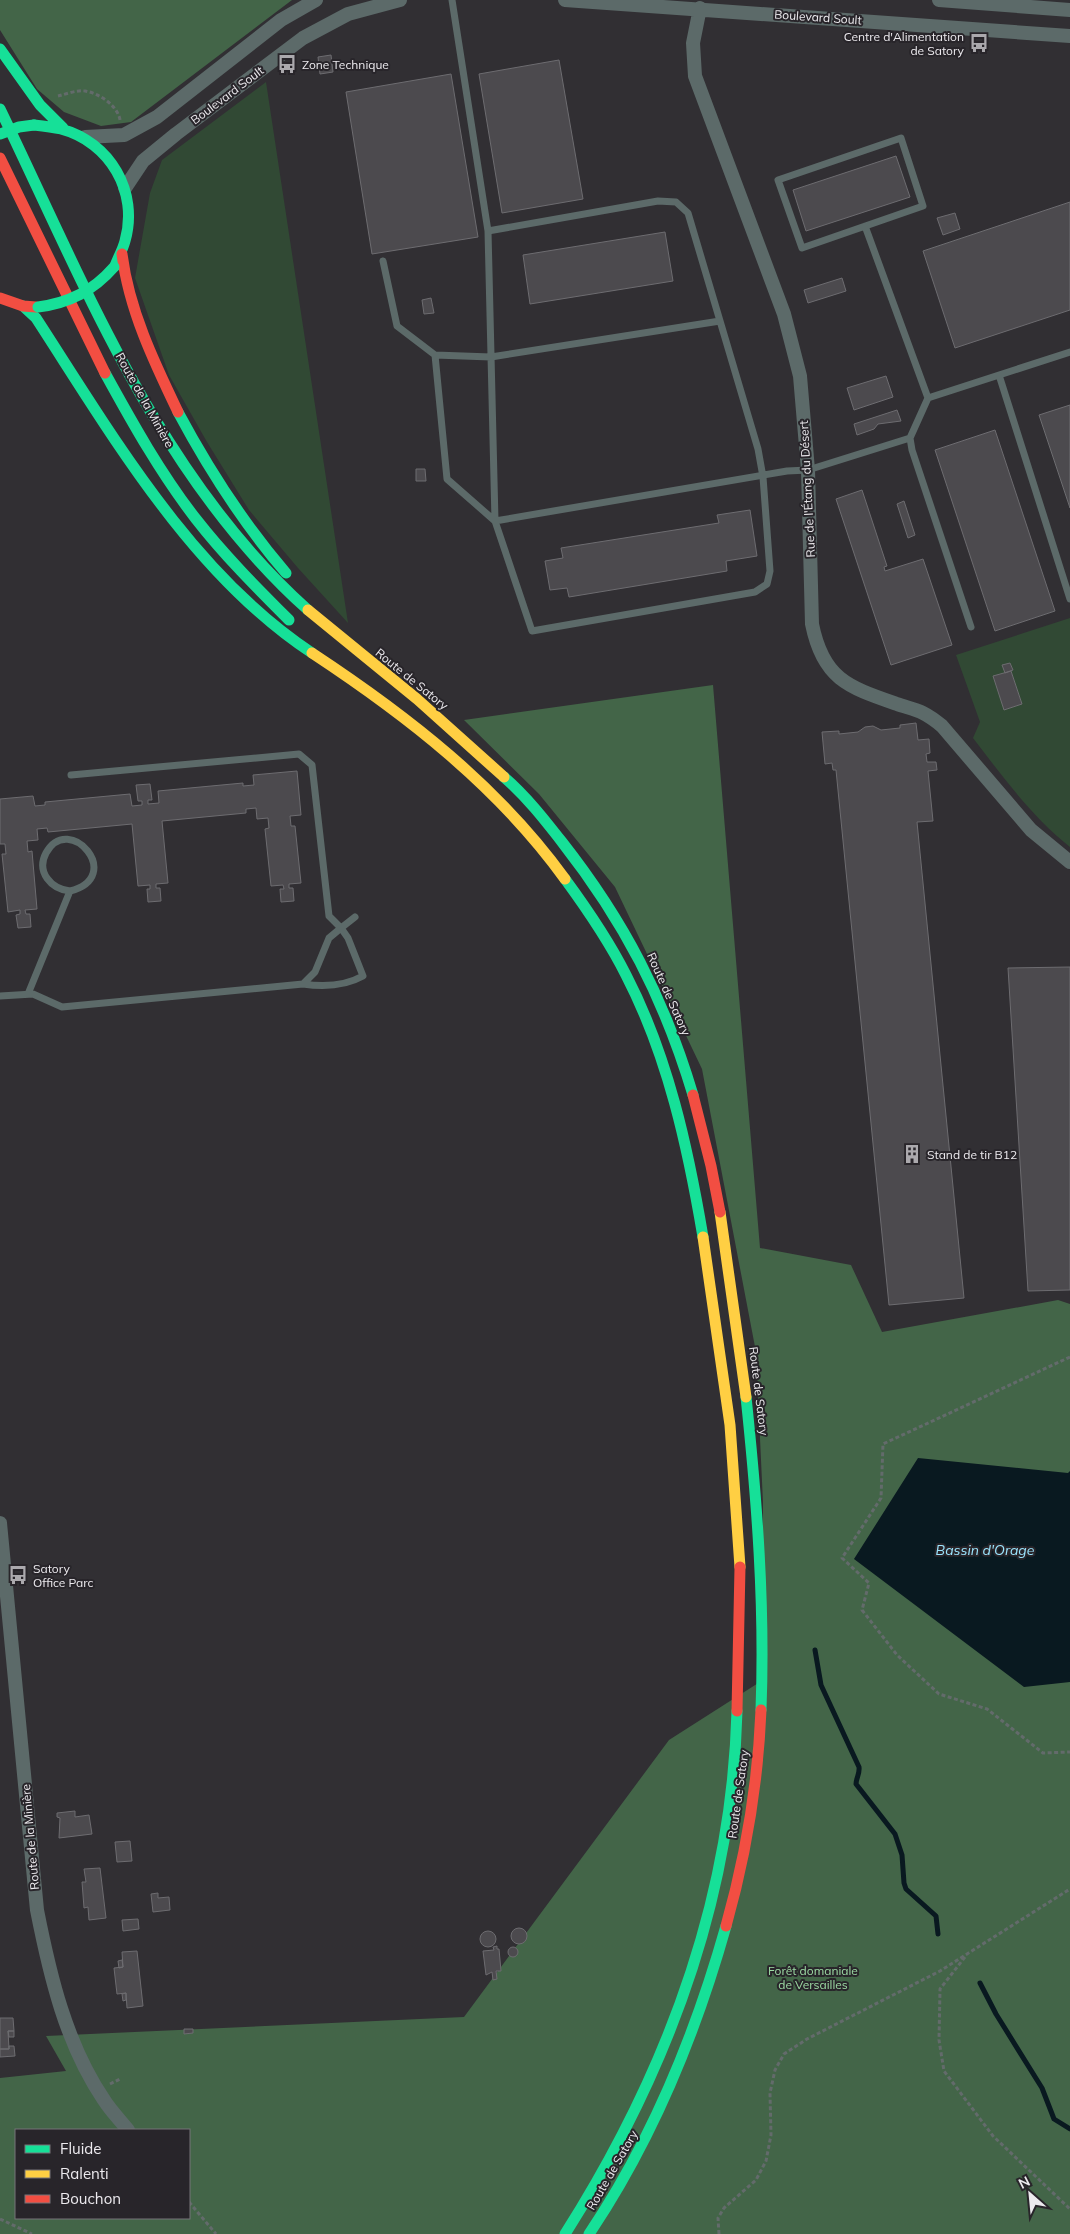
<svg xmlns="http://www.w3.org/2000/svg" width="1070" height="2234" viewBox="0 0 1070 2234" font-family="Mulish,sans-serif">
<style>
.green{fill:#314934}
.forest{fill:#436548;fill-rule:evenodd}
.water{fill:#091920}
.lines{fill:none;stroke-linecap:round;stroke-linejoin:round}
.stream{stroke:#091920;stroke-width:5}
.building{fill:#4c4a4e;stroke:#6d6c70}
.path{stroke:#636b6b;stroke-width:3;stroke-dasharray:4 2.5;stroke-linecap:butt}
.lane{stroke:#5c6a69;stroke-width:7}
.street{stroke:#5c6a69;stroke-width:14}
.fast{stroke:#16e098;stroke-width:11}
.slow{stroke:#ffcf43;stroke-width:11}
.jam{stroke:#f24e42;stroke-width:11}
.fast-bridge{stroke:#16e098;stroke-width:11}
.labels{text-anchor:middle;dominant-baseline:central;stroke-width:4;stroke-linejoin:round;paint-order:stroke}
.street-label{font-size:12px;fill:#eceaee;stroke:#28252a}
.poi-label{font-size:12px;fill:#eceaee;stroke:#28252a;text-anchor:start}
.park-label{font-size:12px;fill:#9ddca4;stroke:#28252a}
.water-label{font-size:14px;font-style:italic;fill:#9be5fe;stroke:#28252a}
</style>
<rect width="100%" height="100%" fill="#312f33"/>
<path class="green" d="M266,82L348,623L298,568L249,510L207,442L169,375L135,278L150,193L162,160Z
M1070,618V847C1031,816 1003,777 973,738L980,722L956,655Z"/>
<path class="forest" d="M0,0H292L131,122L101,126L64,112L37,89L0,30Z
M713,685L760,1248L851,1265L882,1332L1058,1300L1070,1304V2234H0V2078L66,2071L46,2036L464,2017L669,1740L763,1680V1503L756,1352L702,1069L615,887L539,794L464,720ZM16,2130H189V2218H16Z"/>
<path class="water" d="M918,1458L1068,1473L1070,1471V1682L1024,1687L854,1559Z"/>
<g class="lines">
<path class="stream" d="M815,1650L821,1685L859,1767C860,1774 856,1778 856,1784L895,1834L902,1855L904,1883L906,1889L936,1916L938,1934
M980,1983L996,2014L1042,2088L1054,2119L1070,2129"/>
</g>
<path class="building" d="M331,55L333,72L320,74L318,57Z
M559,60L583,199L502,213L479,74Z
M451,74L478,237L372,254L346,92Z
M896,156L910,197L806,231L793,190Z
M1070,202V310L955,348L923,251Z
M955,213L960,229L943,235L937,218Z
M665,232L673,281L530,304L523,255Z
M842,278L846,291L808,303L804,290Z
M431,298L434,313L424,314L422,300Z
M886,376L893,397L854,410L847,388Z
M1070,405V508L1039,415Z
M897,410L901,421L878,424L874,429L857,435L854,424Z
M995,430L1055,611L995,631L935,450Z
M416,469H425L426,481H416Z
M862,490L887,566L884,567L885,571L923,559L952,645L891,665L836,499Z
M904,501L915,535L908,538L897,504Z
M750,510L757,556L726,561L727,571L569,597L567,588L550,590L545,561L563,558L561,548L719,523L717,515Z
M1010,663L1013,670L1005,673L1002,665Z
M1011,671L1022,704L1004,710L993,676Z
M916,723L918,740L929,739L930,753L926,754L927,762H936L937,770L928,771L933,821L917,822L964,1298L889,1305L836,770H833L832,763L825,764L822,732L839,731V734L858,732L865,727L873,726L881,730L900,728V725Z
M297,771L301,815L290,816L291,826H295L301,883L289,884V888H293L294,901L281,902L280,889H284L283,885L271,886L265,829L269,828L268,818L257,819L256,808L246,809V813L162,821L168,883L156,884V888H160L161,901L148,902L147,889H150V885L138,886L132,824L48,832L47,828L37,829L38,840L27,841L28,852L32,851L37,909L25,910L26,914H30L31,927L18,928L16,915L20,914V910L8,912L2,854H6L5,844H0V799L33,796L35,806L45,805V802L130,794L132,806L142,805V801H138L136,785L150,784L152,800H148V804L159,803L158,791L243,783V786L254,785L253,775Z
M1070,967V1290L1028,1291L1008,968Z
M75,1811V1817L89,1815L92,1834L59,1838L60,1818L57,1817V1813Z
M130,1841L132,1861L117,1862L115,1842Z
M100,1868L106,1918L89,1920L88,1907L84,1908L82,1882H86L84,1869Z
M158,1893V1898L169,1897L170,1910L153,1912L151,1894Z
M138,1919L139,1929L123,1931L122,1920Z
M511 1936a8 8 0 1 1 16 0a8 8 0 1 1-16 0Z
M480 1939a8 8 0 1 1 16 0a8 8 0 1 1-16 0Z
M497,1946V1949H499L501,1971H496L497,1979L493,1980L492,1972L486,1975L483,1951L494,1950L493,1947Z
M508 1952a5 5 0 1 1 10 0a5 5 0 1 1-10 0Z
M137,1951L143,2006L127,2008L126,1993L117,1994L114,1968L123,1967L122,1952Z
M122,1960L123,1967L119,1968L118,1961Z
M126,1993V2000L123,2001L122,1994Z
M0,2018H13L14,2031H8L9,2049H0Z
M184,2029H193V2033L184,2034Z
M8,2031H14V2037H9Z
M9,2046H14L15,2056L0,2057V2049H9Z"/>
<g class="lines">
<path class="path" d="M58,96C66,94 76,90 85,91C99,93 118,106 120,120
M1070,1357L883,1444L881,1498L842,1558L869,1583L862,1610L897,1655L939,1694L987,1709L1043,1753L1070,1752
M965,1957L940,1989L939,2040L944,2071L993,2136L1070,2209
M110,2084L120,2079
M189,2202L216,2234
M0,2219L32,2234
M719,2234L718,2218L724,2208L756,2180L766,2161L771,2135L770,2093L775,2070L784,2054L807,2039L940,1971L1070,1889"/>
<path class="lane" d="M452,0L488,231L495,521L532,631L755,592L767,584L770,571L763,477L758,449L688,213L676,202L658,201L488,231
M901,138L923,206L802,248L778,180Z
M865,226L928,398L1070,352
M383,261L397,326L435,355L491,357L720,321
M435,355L447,479L495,521L787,471L808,470L910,438
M999,375L1070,599
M928,398L910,438L912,450L971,627
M71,775L299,754L312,765L329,916L341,928L329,938L315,972L303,984C323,987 345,986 363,976L348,938L341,928L355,917
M28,994L70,891C51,889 36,872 46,853C69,811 126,877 70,891
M0,996L33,994L62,1007L303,984"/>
<path class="street" d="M565,0L1070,36
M939,0L1070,10
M700,8L693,43L695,76L784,314L800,376L808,470L812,624C823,679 848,687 897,704C905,707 915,709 923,713C929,716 936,721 942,726L1031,830L1070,862
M85,137L124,135L157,117L281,20L316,0
M125,188L143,161L176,134L303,38L348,14L400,0
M0,1523L37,1910C50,1976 66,2044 104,2100C111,2111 120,2120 128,2130"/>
<path class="fast" d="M0,49L40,105L63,128
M0,109C85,285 159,477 308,610
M34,125C43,126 52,127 61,129C110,142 139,192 125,241C123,249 118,258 115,266
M23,306L36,318C112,435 192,574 312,653
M105,373C133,424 161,474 196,519C224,555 257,588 289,620
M178,412C209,470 243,523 286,573
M504,777C526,796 544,819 562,842C624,921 664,998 693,1095
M565,879C587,909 609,941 626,975C668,1056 688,1148 703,1237
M746,1397C757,1501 765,1605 761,1710
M565,2234C666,2075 732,1902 737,1711
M589,2234C653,2139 695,2036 726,1926"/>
<path class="slow" d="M308,610L417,699L504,777
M312,653C406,715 498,786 565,879
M720,1212L746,1397
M703,1237L730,1425L740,1567"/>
<path class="jam" d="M0,158L105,373
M122,254C129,310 154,362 178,412
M0,298L23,306L36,307
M693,1095L711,1166L720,1212
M737,1711L740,1567
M726,1926C746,1855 758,1784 761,1710"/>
<path class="fast-bridge" d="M0,134L19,127L34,125
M38,307C69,303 93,291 114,267"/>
</g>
<defs>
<g id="bus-bare" transform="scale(1.5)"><path d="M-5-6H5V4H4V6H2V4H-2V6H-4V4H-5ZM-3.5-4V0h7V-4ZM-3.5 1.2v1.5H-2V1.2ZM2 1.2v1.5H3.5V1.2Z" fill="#aba9ad" stroke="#28252a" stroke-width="2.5" paint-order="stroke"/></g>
<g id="building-bare" transform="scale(1.5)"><path d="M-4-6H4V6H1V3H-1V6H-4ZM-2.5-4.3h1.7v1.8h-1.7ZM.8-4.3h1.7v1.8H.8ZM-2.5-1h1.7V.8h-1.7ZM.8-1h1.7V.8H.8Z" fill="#aba9ad" stroke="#28252a" stroke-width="2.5" paint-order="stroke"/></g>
</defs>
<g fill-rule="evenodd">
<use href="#bus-bare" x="979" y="43"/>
<use href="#bus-bare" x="287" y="64"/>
<use href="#building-bare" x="912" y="1154"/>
<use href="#bus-bare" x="18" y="1575"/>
</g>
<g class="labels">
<g class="street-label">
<text transform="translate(818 17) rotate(4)">Boulevard Soult</text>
<text transform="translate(227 95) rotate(-37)">Boulevard Soult</text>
<text transform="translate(145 400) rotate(61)">Route de la Minière</text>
<text transform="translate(807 489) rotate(-93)">Rue de l'Étang du Désert</text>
<text transform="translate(412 679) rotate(39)">Route de Satory</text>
<text transform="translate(669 994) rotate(66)">Route de Satory</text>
<text transform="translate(759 1391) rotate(83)">Route de Satory</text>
<text transform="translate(738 1794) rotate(-82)">Route de Satory</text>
<text transform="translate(30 1837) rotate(-95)">Route de la Minière</text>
<text transform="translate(612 2170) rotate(-60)">Route de Satory</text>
</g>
<g class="poi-label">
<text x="964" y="36" text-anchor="end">Centre d'Alimentation<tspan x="964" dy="14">de Satory</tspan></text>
<text x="302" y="64">Zone Technique</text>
<text x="927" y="1154">Stand de tir B12</text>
<text x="33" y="1568">Satory<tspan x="33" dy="14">Office Parc</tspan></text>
</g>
<g class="park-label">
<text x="813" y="1970">Forêt domaniale<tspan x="813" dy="14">de Versailles</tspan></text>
</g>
<g class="water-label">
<text x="985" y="1550">Bassin d'Orage</text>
</g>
</g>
<rect x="15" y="2129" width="175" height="90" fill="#28252a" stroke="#767478"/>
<rect x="25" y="2145" width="25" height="8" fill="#16e098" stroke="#767478"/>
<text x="60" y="2154" font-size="15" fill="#eceaee">Fluide</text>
<rect x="25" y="2170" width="25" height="8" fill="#ffcf43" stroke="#767478"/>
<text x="60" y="2179" font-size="15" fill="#eceaee">Ralenti</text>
<rect x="25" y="2195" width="25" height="8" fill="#f24e42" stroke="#767478"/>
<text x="60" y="2204" font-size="15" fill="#eceaee">Bouchon</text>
<g transform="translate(1030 2194) rotate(333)" stroke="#28252a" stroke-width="4" paint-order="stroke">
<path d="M0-4L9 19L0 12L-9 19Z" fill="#eceaee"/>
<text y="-8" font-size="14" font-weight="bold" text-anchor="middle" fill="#eceaee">N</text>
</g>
</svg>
